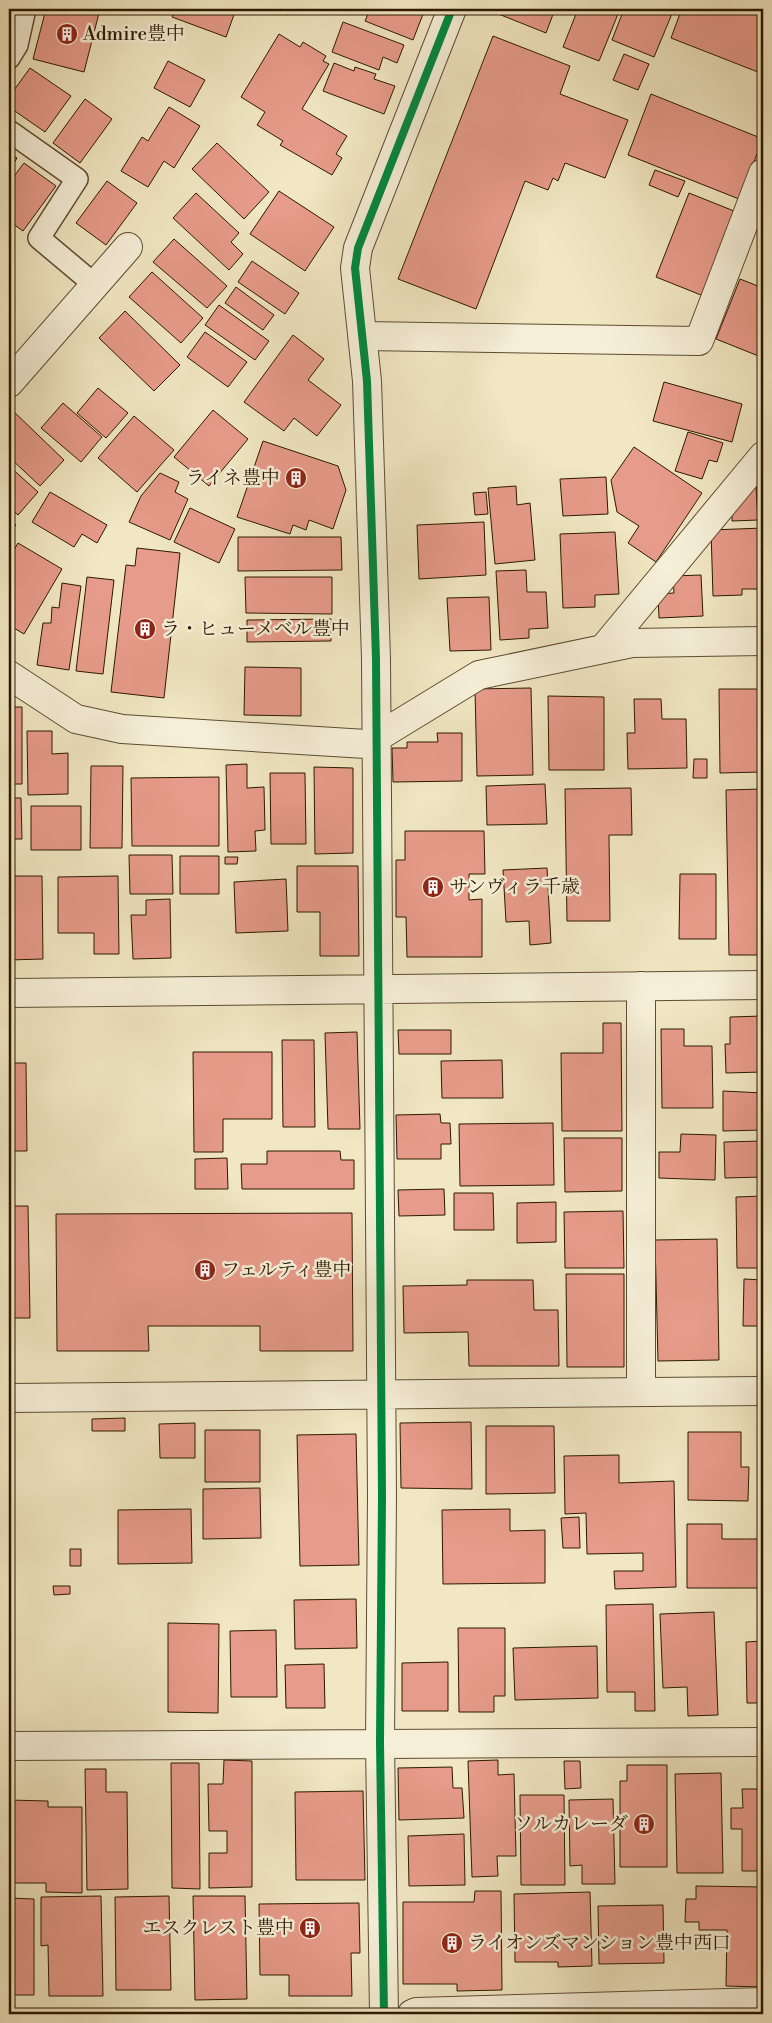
<svg xmlns="http://www.w3.org/2000/svg" width="772" height="2023" viewBox="0 0 772 2023" font-family="'Libre Bodoni','Noto Serif JP',serif">
<style>
.building{fill:#e79b8a;stroke:#2c1800}
.lines{fill:none;stroke-linecap:round;stroke-linejoin:round}
.lane-casing{stroke:#5d4c31;stroke-width:24}
.street-casing{stroke:#5d4c31;stroke-width:30}
.lane{stroke:#f6efd8;stroke-width:21}
.street{stroke:#f6efd8;stroke-width:28}
.cycleway-casing{stroke:#f6efd8;stroke-width:11}
.cycleway{stroke:#00873e;stroke-width:8}
.labels{text-anchor:middle;dominant-baseline:central;stroke-width:5;stroke-linejoin:round;paint-order:stroke}
.poi-label{font-size:19px;fill:#2c1800;stroke:#f6efd8;text-anchor:start}
</style>
<rect width="100%" height="100%" fill="#f1e7c3"/>
<filter id="stains"><feTurbulence type="fractalNoise" baseFrequency=".004" numOctaves="4"/><feColorMatrix values="0 0 0 0 .2 0 0 0 0 .09 0 0 0 0 .02 0 0 0 .5 -.17"/></filter>
<radialGradient id="worn" r=".72"><stop offset=".6" stop-color="#630" stop-opacity="0"/><stop offset="1" stop-color="#630" stop-opacity=".3"/></radialGradient>
<path class="building" d="M46,9H100L84,72L33,59Z
M175,9H236L226,37L172,17Z
M272,9H290L288,15Z
M370,9H425L413,40L365,21Z
M486,9H555L546,33Z
M578,9H620L599,61L563,47Z
M624,9H674L654,57L612,40Z
M690,9H763V74L671,38L681,11L687,14Z
M343,22L404,45L397,63L383,57L379,70L332,52Z
M279,34L300,47L303,42L326,56L323,61L329,64L302,109L347,136L336,154L342,158L332,175L280,145L283,141L257,125L265,112L241,97Z
M493,36L570,66L560,94L628,120L605,178L565,163L558,181L553,178L548,190L525,181L476,309L398,279Z
M624,54L649,64L638,90L613,80Z
M168,61L205,80L190,107L154,88Z
M334,63L354,71L355,67L376,74L374,79L395,86L384,114L323,91Z
M30,68L71,96L45,132L9,107V97Z
M651,94L763,139L739,199L628,155Z
M85,99L112,119L80,163L53,143Z
M169,107L200,126L174,168L164,161L148,187L121,171L142,137L148,141Z
M217,143L269,192L244,219L192,169Z
M9,153L17,158L9,171Z
M24,163L56,186L23,231L9,221V183Z
M655,170L685,181L678,197L649,185Z
M107,181L137,203L106,245L76,223Z
M279,191L334,227L305,271L250,234Z
M196,193L239,233L231,242L243,254L229,270L173,218Z
M689,193L739,213L706,297L656,277Z
M174,239L227,286L207,308L153,262Z
M252,261L299,293L285,314L238,282Z
M152,272L203,318L181,343L129,297Z
M740,279L763,288V352L761,357L716,339Z
M236,287L274,315L263,330L225,303Z
M219,305L269,341L255,360L205,325Z
M125,311L180,365L154,391L99,338Z
M205,332L247,362L228,387L187,357Z
M293,335L324,359L308,380L341,405L317,436L294,418L284,431L244,402Z
M664,382L742,404L732,442L653,421Z
M98,388L128,413L106,438L77,413Z
M63,403L102,437L81,462L41,428Z
M10,408L64,460L40,486L9,457Z
M213,410L248,439L209,486L174,457Z
M134,416L174,450L137,492L98,458Z
M688,432L723,443L717,462L709,460L702,479L675,471Z
M263,441L338,466L346,490L333,529L309,520L306,530L293,525L290,534L237,517Z
M634,447L702,493L656,562L628,543L639,526L617,512L611,480Z
M9,466L38,492L18,515L9,507Z
M160,473L179,482L175,492L188,499L170,540L129,522L141,496Z
M606,477L608,514L563,516L560,479Z
M516,486L517,505L530,503L535,560L495,564L488,488Z
M756,486L758,520L732,521V506Z
M50,492L107,525L97,543L82,534L74,547L32,522Z
M486,492L488,514L475,515L473,493Z
M190,508L235,529L219,563L174,542Z
M9,518L16,525L9,533Z
M484,522L486,575L419,579L417,525Z
M763,528V589H742V595L713,596L711,530Z
M615,532L619,594L595,595V607L563,608L560,534Z
M238,537H341L342,570L238,571Z
M18,543L62,569L24,634L9,625V559Z
M137,548L180,553L164,698L111,692L126,565L135,566Z
M526,570L527,592H546L548,628L529,629V638L500,640L496,571Z
M701,575L703,616L659,618L658,594L674,593L673,576Z
M87,577L114,580L103,674L76,671Z
M245,577H332V614L246,613Z
M62,583L81,586L69,670L37,665L43,623H51L52,607L59,608Z
M489,597L491,650L450,651L447,598Z
M331,619V641L247,642V620Z
M245,667L301,668V716L244,715Z
M531,688L533,775L477,776L475,689Z
M719,689H763V772L720,773Z
M548,696L604,697V770H549Z
M634,699H661L662,719H686L687,768L628,769L627,733H635Z
M9,707H22V784H9Z
M27,731H52V754L68,753V794L28,795Z
M437,733H462V781L393,782L392,748H407V742H438Z
M694,759H707V778H693Z
M247,764V788L264,787L265,830L255,831L256,851L228,852L226,765Z
M91,766H123L122,848H90Z
M314,767L353,768V853L315,854Z
M270,773H305L306,844H271Z
M219,777V846H132L131,778Z
M545,784L547,824L487,825L486,786Z
M631,788L632,835H609L610,921H567L565,789Z
M763,789V955H729L726,790Z
M9,798H21L22,839H9Z
M31,806H81V850H31Z
M405,831H484L485,874H469V900L482,899V957H407L406,917H396V860H405Z
M129,855H172L173,894H130Z
M180,856H219V894H180Z
M225,857H238L237,864H225Z
M297,866H358L359,956H320V912H297Z
M547,868L551,943L530,945L529,921L506,922L503,870Z
M680,874H716V939H679Z
M9,876H42L43,959L9,960Z
M118,876L119,954H94V933H58V877Z
M286,879L288,931L236,933L234,882Z
M170,899L171,958L133,959L131,915H146V900Z
M763,1016V1072L726,1073L725,1044H730V1017Z
M603,1023H621L622,1131H562L561,1053H603Z
M661,1029H684V1046H712L713,1108H662Z
M398,1030H451V1054H399Z
M357,1032L360,1129H328L325,1033Z
M282,1040H314L315,1127H283Z
M193,1052H272V1119H223V1152H194Z
M502,1060L503,1098H442L441,1061Z
M9,1063H26L27,1151H9Z
M723,1091L763,1093V1130L723,1131Z
M440,1114L441,1123H450L451,1144H441V1159H397L396,1115Z
M553,1123L554,1185L460,1186L459,1124Z
M681,1134L716,1135L715,1180L659,1178V1152H680Z
M564,1138H622V1191L565,1192Z
M763,1141V1177L725,1178L724,1142Z
M267,1151H340L341,1160H354V1189H242L241,1164H267Z
M227,1158L228,1189H195V1159Z
M444,1189L445,1215L399,1216L398,1190Z
M454,1193H493L494,1230H454Z
M763,1196V1268H737L736,1197Z
M556,1202V1242L517,1243V1203Z
M9,1206H28L30,1318H9Z
M623,1211L624,1268H565L564,1212Z
M352,1213L353,1351H260V1326H148L149,1351H57L56,1214Z
M717,1239L719,1360L658,1361L655,1240Z
M566,1274H624V1367H567Z
M744,1279L763,1280V1326H743Z
M467,1280H533L534,1310H558L559,1366H469L468,1332L404,1333L403,1286L467,1285Z
M125,1418V1431H92V1419Z
M471,1422L472,1489L401,1488L400,1423Z
M195,1423V1458H160L159,1424Z
M486,1426H554L555,1493L486,1494Z
M205,1430H260V1482H205Z
M688,1432H741V1467H749L748,1501L688,1500Z
M356,1434L359,1565L300,1566L297,1435Z
M619,1455V1483L674,1481L676,1587L615,1589L614,1571H643V1553L587,1554L586,1513L565,1514L564,1456Z
M260,1488L261,1538L203,1539V1489Z
M191,1509L192,1563L118,1564V1510Z
M510,1509V1531L545,1530V1583L443,1584L442,1510Z
M579,1517L580,1548H563L561,1518Z
M687,1524H722V1539H758V1559L763,1560V1588H687Z
M70,1549H81V1566H70Z
M53,1586H70V1594L54,1595Z
M356,1599L357,1648L295,1649L294,1600Z
M653,1604L655,1711H635V1692H607L606,1605Z
M714,1612L718,1715L688,1716L687,1687L663,1688L660,1614Z
M168,1623L219,1624L218,1713L168,1712Z
M458,1628H505V1696H494V1712H459Z
M276,1630L277,1697H231L230,1631Z
M763,1641V1703H747L746,1642Z
M597,1646L598,1698L515,1700L513,1648Z
M448,1662V1711H402V1663Z
M324,1664L325,1708H286L285,1665Z
M224,1760L252,1761V1887L209,1888V1853H227V1831H209L208,1784H223Z
M498,1760V1775L514,1774L516,1856H497L498,1876L472,1877L468,1761Z
M564,1761H580L581,1788L565,1789Z
M171,1763H199L200,1889L172,1888Z
M627,1765H667V1867H620V1781H627Z
M452,1767L453,1788H462L464,1818L399,1820L398,1768Z
M85,1769H106V1792H127L128,1889L87,1890Z
M721,1773L723,1873H677L675,1774Z
M742,1789H763V1871H742V1829H731V1808H743Z
M363,1791L365,1880H296L295,1792Z
M520,1795H564L565,1885H521Z
M613,1799L615,1884H582V1865L570,1866L569,1800Z
M9,1800L48,1801V1807H82V1893L46,1892V1883H9Z
M464,1834L465,1885L409,1886L408,1836Z
M696,1886L763,1887V1987L726,1986L727,1930H699V1922H685L686,1899H696Z
M475,1891H501L502,1990L457,1991V1984H403V1902H474Z
M590,1892L592,1966L558,1967V1962H515L514,1894Z
M101,1896L103,1996H49L48,1945L41,1946V1897Z
M169,1896L171,1990H116L115,1897Z
M193,1896H245L247,1999L195,2000Z
M9,1898L34,1899V1995H9Z
M359,1903L360,1953H351L352,1996H289V1975H260L259,1904Z
M663,1905L664,1963L599,1964L598,1906Z"/>
<g class="lines">
<g class="lane-casing">
<path id="lane" d="M9,58L17,45L25,9
M9,131L77,179L39,238L95,285"/>
</g>
<g class="street-casing">
<path id="street" d="M363,336L699,341L763,173
M9,383L128,247
M603,649L763,456
M9,675L76,719L122,729L366,744L479,675L632,643L763,641
M9,993L763,985
M641,1392V986
M9,1398L763,1391
M9,1746L763,1742
M384,2014L380,1743L382,1496L376,659L367,381L355,268L358,248L452,9
M412,2014L416,2012L763,2002"/>
</g>
<use href="#lane" class="lane"/>
<use href="#street" class="street"/>
<g class="cycleway-casing">
<path id="cycleway" d="M384,2014L380,1743L382,1496L376,659L367,381L355,268L358,248L452,9"/>
</g>
<use href="#cycleway" class="cycleway"/>
</g>
<defs>
<g id="building-disc" transform="scale(1.125)"><circle r="9.5" fill="#8f2418" stroke="#f6efd8"/><path d="M-4-6H4V6H1V3H-1V6H-4ZM-2.5-4.3h1.7v1.8h-1.7ZM.8-4.3h1.7v1.8H.8ZM-2.5-1h1.7V.8h-1.7ZM.8-1h1.7V.8H.8Z" fill="#fff"/></g>
</defs>
<g fill-rule="evenodd">
<use href="#building-disc" x="67" y="34"/>
<use href="#building-disc" x="296" y="478"/>
<use href="#building-disc" x="145" y="629"/>
<use href="#building-disc" x="433" y="887"/>
<use href="#building-disc" x="205" y="1270"/>
<use href="#building-disc" x="644" y="1824"/>
<use href="#building-disc" x="310" y="1928"/>
<use href="#building-disc" x="452" y="1943"/>
</g>
<g class="labels">
<g class="poi-label">
<text x="83" y="34">Admire豊中</text>
<text x="280" y="478" text-anchor="end">ライネ豊中</text>
<text x="161" y="629">ラ・ヒューメベル豊中</text>
<text x="449" y="887">サンヴィラ千歳</text>
<text x="221" y="1270">フェルティ豊中</text>
<text x="628" y="1824" text-anchor="end">ソルカレーダ</text>
<text x="294" y="1928" text-anchor="end">エスクレスト豊中</text>
<text x="468" y="1943">ライオンズマンション豊中西口</text>
</g>
</g>
<rect width="772" height="2023" fill="none" stroke="#f1e7c3" stroke-width="30"/>
<rect x="10" y="10" width="752" height="2003" fill="none" stroke="#2c1800" stroke-width="2.5"/>
<rect x="15" y="15" width="742" height="1993" fill="none" stroke="#2c1800"/>
<rect width="100%" height="100%" filter="url(#stains)"/>
<rect width="100%" height="100%" fill="url(#worn)"/>
</svg>
